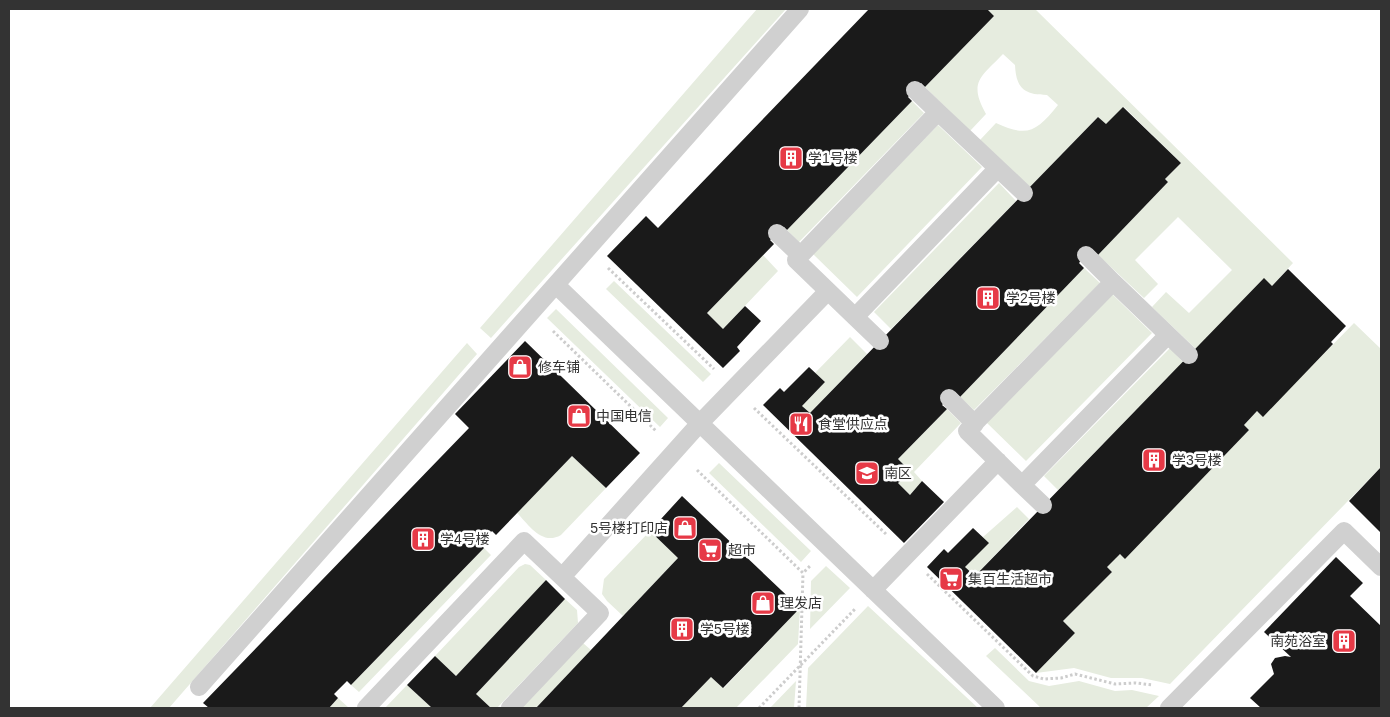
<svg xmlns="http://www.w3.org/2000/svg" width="1390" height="717" viewBox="0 0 1390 717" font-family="Arial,'Noto Sans SC',sans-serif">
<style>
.green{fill:#e6ecdf}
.building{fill:#1a1a1a}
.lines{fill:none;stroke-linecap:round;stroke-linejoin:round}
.path{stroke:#cdcdcd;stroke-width:3;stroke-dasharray:2.5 2.5;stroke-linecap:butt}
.service{stroke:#d0d0d0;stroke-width:18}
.labels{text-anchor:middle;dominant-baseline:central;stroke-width:5;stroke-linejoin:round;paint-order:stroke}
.poi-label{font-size:14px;fill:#333;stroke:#fff;text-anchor:start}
</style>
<rect width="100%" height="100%" fill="#fff"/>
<path class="green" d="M757,9H786L491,338L480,328Z
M989,9H1035L1293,263L1272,286L1263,279L1196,349L1152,307L1166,292L1189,313L1232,270L1178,217L1135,260L1158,284L1144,298L1098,255L1168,182L1165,179L1181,163L1124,107L1106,124L1098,117L1030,187L980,140L996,123C1028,138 1037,131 1058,105L1047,95C1024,95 1016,88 1015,65L1003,54C981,77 968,82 986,114L970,131L925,87L994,16L988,10Z
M912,101L924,113L799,242L787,230Z
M938,125L982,167L857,297L813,254Z
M999,183L1016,201L891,329L874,312Z
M763,255L778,271L723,329L707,313Z
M1084,268L1100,283L974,410L960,397Z
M614,281L711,374L703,382L606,289Z
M1112,294L1152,333L1026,461L986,422Z
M556,309L668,418L660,427L547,318Z
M1354,323L1381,349V467L1170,684L1142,678H1111L1074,668L1036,673L1075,633L1063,621L1112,572L1107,567L1120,554L1125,558L1249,430L1244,425L1257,411L1263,416Z
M850,337L867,354L810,413L802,406L825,382L815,373Z
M467,343L477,354L169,708H150Z
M1170,348L1183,362L1058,490L1044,476Z
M947,409L961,423L914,472L922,481L910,495L898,483L910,471L898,459Z
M572,456L606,488L561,535C542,546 529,525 517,513Z
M719,463L811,551L801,562L709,473Z
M1017,507L1029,519L975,576L965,567L988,543L983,537Z
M650,531L678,558L623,616L607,601L602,594L604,579Z
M484,548L491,555L359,692L351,685Z
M525,564L530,565L546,580L456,676L435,656L519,567Z
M826,566L850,588L810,629L811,581Z
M565,599L577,610L578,623L497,708H491L476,694Z
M868,606L978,708H806L808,668Z
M800,608L798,644L736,708H681L711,677L724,688Z
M583,643L591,650L536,708H521Z
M995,648L1029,681L1049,686L1079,681L1115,691L1132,690L1159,696L1146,708H1041L986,656Z
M796,681L794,708H770Z
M407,685L432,708H385Z
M338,698L349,708H329Z"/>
<path class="building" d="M869,9H989L988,10L994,16L925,87L921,83L908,97L912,101L787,230L784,227L777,233L770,240L774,244L707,313L723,329L745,306L761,321L737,347L740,351L723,368L607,256L646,216L658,228Z
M1123,107L1181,163L1165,179L1168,182L1098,255L1092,249L1079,263L1084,268L960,397L955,392L942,405L947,409L898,459L910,471L898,483L910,495L922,481L944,502L904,543L763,405L780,388L784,392L809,367L825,382L802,406L810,413L1098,117L1106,124Z
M1288,269L1346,326L1331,342L1333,344L1263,417L1257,411L1244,425L1249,430L1125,559L1120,554L1107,567L1112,572L1063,621L1075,633L1036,673L927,567L944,549L948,553L973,528L989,543L965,567L975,576L1264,278L1272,286Z
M525,341L640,453L606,488L572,456L496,535L492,531L480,544L484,548L351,685L347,681L334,694L338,698L329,708H209L203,703L469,428L455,414Z
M1381,467V533L1349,501Z
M682,496L800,608L723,688L711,677L681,708H536L678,558L650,531Z
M1336,557L1363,583L1350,596L1381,626V708H1362L1360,707L1359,708H1261L1250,698L1274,674L1271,664L1275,658L1285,656L1291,657L1264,632Z
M546,580L565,599L476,694L491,708H432L407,685L435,656L456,676Z"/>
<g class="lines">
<path class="path" d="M608,268L714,369
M553,331L656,431
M754,408L887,535
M697,470L803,573L810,566
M927,574L1033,676L1044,679L1061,678L1075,674L1115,684L1136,683L1153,685
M759,708L855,609
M799,708L803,573"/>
<path class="service" d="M915,90L938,112
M997,169L855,317L796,260L938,112L1024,193
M777,233L800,255
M1086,255L1113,282
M556,285L996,708
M855,317L880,341
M1168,335L1022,485L967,431L1113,282L1189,355
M949,398L975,424
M1022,485L1043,505
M562,577L700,423L828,291
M873,590L998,461
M199,687L800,9
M366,708L524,541L600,613L510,708
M1169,708L1344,531L1381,567"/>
</g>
<defs>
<g id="building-square" transform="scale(1.25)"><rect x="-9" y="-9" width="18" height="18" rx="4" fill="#e63946" stroke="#fff"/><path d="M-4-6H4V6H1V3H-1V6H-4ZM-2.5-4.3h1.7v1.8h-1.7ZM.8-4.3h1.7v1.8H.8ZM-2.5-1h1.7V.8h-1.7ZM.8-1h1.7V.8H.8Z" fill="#fff"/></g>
<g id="shop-square" transform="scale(1.25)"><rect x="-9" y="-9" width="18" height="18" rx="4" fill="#e63946" stroke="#fff"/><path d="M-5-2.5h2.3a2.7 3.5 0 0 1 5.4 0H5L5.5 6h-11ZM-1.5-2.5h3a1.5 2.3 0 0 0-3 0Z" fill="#fff"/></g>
<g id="restaurant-square" transform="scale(1.25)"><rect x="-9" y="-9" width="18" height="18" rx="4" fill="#e63946" stroke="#fff"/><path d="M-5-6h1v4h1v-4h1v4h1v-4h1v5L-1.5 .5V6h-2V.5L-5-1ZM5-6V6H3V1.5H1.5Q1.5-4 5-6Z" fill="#fff"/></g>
<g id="university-square" transform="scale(1.25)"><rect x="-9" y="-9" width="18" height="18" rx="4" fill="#e63946" stroke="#fff"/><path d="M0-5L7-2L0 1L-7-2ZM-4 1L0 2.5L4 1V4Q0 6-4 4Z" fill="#fff"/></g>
<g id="supermarket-square" transform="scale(1.25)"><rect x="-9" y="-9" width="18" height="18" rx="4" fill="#e63946" stroke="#fff"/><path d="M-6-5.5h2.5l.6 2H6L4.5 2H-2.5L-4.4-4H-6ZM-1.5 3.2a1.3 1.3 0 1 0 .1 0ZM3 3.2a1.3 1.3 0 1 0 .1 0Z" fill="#fff"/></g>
</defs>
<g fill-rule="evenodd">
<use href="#building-square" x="791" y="158"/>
<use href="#building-square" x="988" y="298"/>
<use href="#shop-square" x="520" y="367"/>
<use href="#shop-square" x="579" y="416"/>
<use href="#restaurant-square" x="801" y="424"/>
<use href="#building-square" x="1154" y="460"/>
<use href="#university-square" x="867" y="473"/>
<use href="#shop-square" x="685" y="528"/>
<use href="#building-square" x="423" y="539"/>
<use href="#supermarket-square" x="710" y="550"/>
<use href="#supermarket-square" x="951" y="579"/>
<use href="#shop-square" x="763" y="603"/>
<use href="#building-square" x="682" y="629"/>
<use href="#building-square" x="1344" y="641"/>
</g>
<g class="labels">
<g class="poi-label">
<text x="808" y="158">学1号楼</text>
<text x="1006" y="298">学2号楼</text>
<text x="538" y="367">修车铺</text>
<text x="596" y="416">中国电信</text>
<text x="818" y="424">食堂供应点</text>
<text x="1172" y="460">学3号楼</text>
<text x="884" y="473">南区</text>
<text x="668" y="528" text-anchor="end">5号楼打印店</text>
<text x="440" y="539">学4号楼</text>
<text x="728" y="550">超市</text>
<text x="968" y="579">集百生活超市</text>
<text x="780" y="603">理发店</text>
<text x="700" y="629">学5号楼</text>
<text x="1326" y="641" text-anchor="end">南苑浴室</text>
</g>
</g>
<rect width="1390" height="717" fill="none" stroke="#333333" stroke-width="20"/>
</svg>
